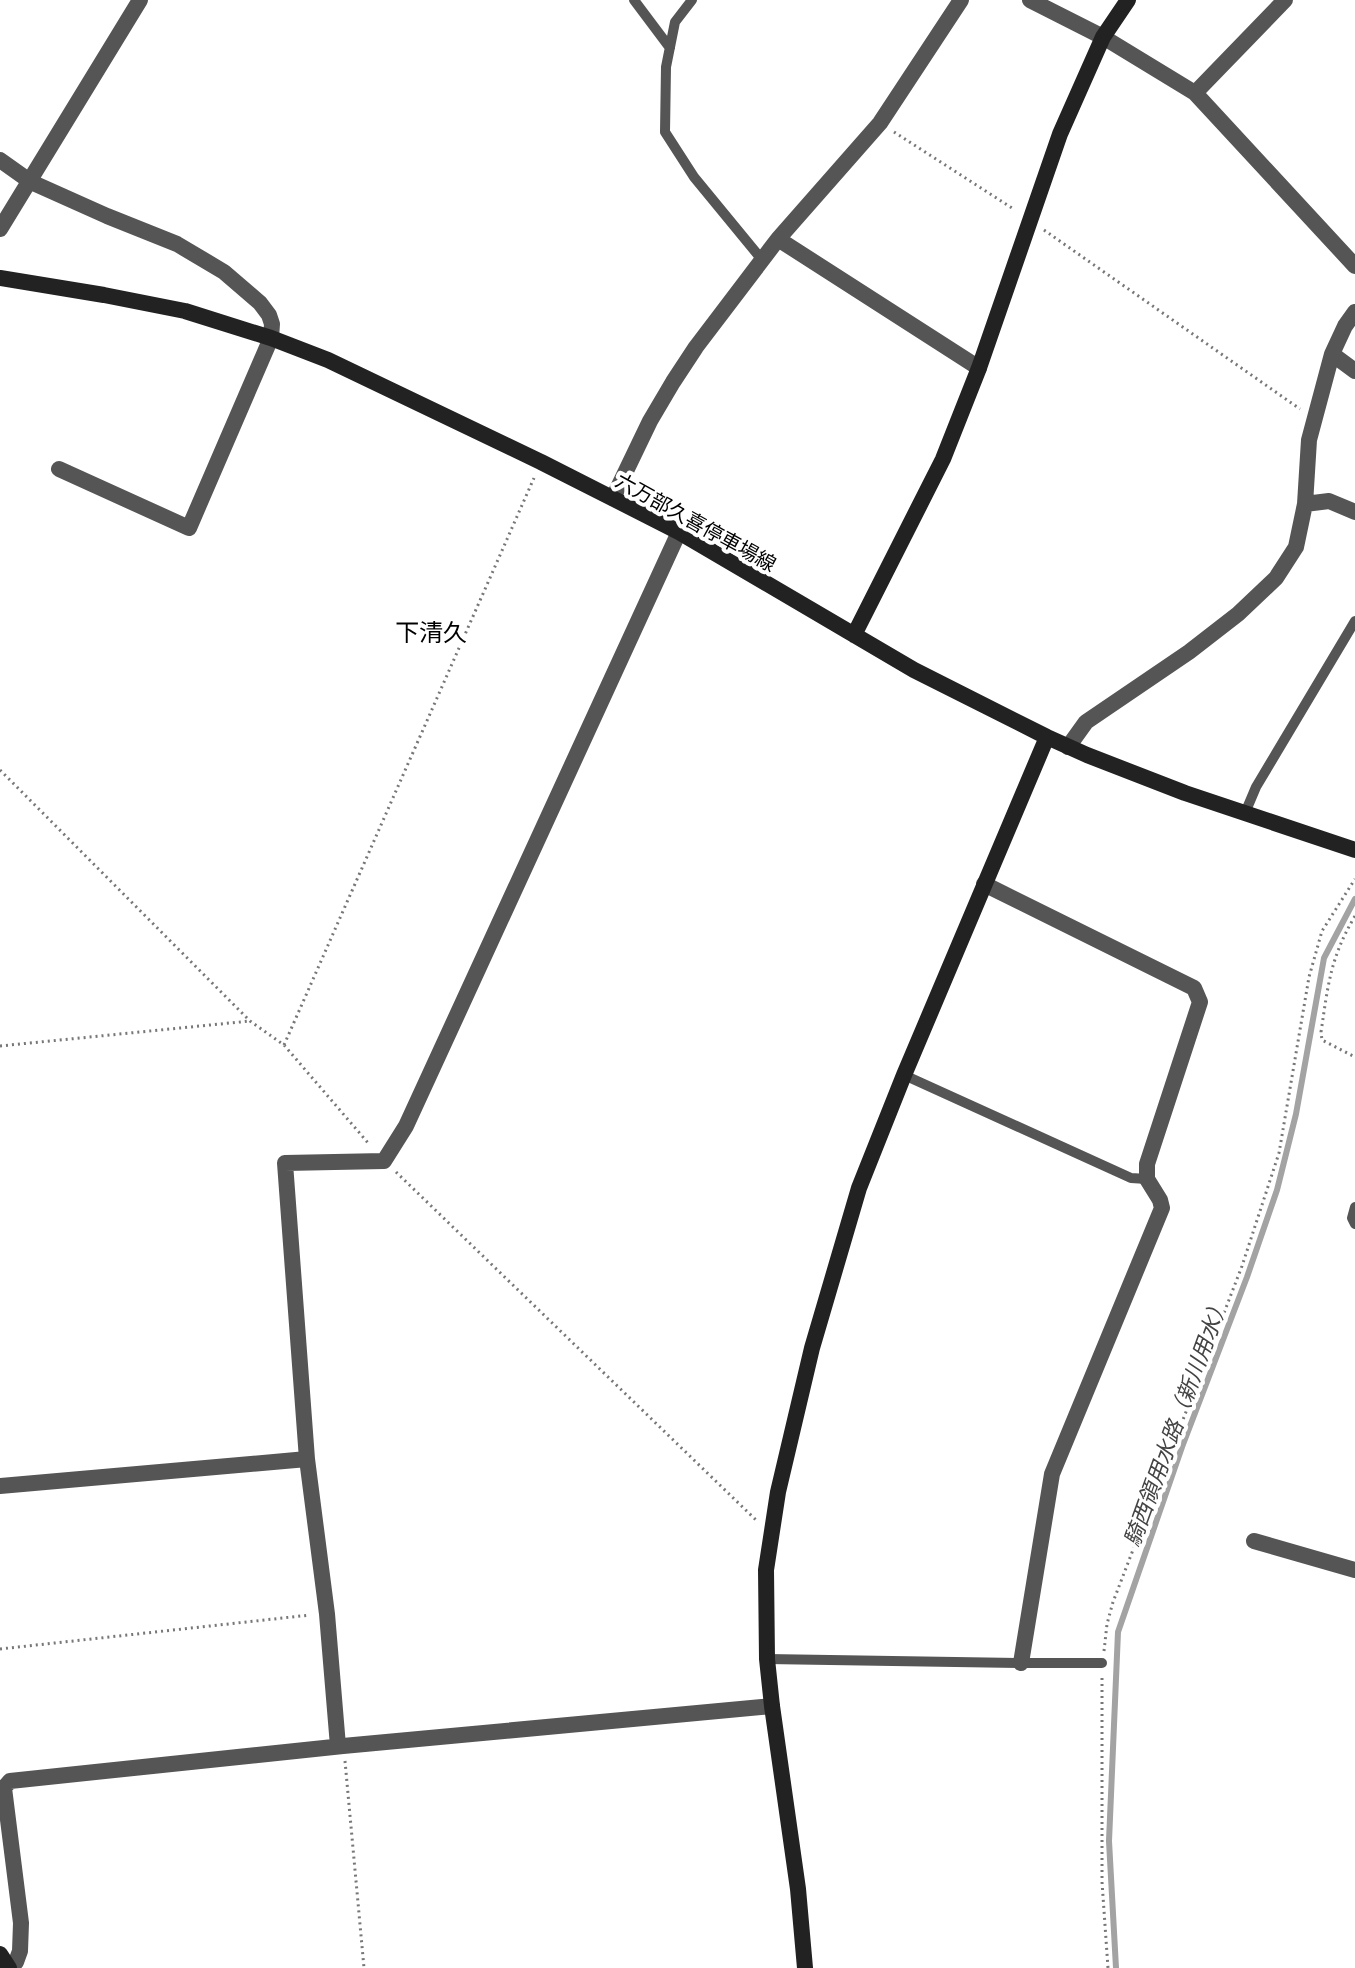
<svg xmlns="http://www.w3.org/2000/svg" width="1355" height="1968" viewBox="0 0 1355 1968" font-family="'Noto Sans','Noto Sans JP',sans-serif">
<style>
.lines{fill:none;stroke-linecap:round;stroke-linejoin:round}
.stream{stroke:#a3a3a3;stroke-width:6}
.path{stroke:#777;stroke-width:3;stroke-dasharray:2 4;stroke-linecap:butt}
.lane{stroke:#555;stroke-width:10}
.street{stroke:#555;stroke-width:16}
.secondary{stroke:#222;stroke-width:16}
.labels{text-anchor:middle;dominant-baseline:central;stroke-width:8;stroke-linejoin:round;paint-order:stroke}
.street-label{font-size:20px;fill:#000;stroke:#fff}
.water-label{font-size:22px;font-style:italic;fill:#444;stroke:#fff}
.quarter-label{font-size:24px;fill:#000;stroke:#fff}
</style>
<rect width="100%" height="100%" fill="#fff"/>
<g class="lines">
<path class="stream" d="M1116,1968L1109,1841L1118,1632L1182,1447L1247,1277L1277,1190L1296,1114L1324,958L1355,899"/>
<path class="path" d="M894,132L1015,210
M1044,230L1300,409
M0,770L250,1021L284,1045L369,1144
M1355,916C1330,958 1328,986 1321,1032L1322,1040L1355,1057
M284,1045L534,478
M0,1046L250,1021
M396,1172L756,1520
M0,1649L310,1615
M1104,1651L1107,1624L1113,1602L1242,1266L1279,1153L1309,977L1322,931L1355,879
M1102,1678V1882L1108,1968
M345,1761L364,1968"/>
<path class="lane" d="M634,0L670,48
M692,0L675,22L666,67L665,132L694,177L763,261
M1245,813L1256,787L1355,621
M904,1075L1131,1178L1147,1179
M1355,1207L1352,1218L1355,1224
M767,1659L1021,1663H1102"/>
<path class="street" d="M1030,0L1103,37L1195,93L1355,266
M1195,93L1285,0
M0,160L31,182L107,216L177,244L224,272L260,303L269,315L272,324L271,338L189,528L59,469
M0,229L140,0
M778,239L979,368
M1332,354L1355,371
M613,498L650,421L673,382L696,347L778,239L880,123L961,0
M1305,504L1329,501L1355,512
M1068,747L1086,722L1189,652L1238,614L1276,578L1296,547L1305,504L1309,440L1332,354L1345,326L1355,312
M984,884L1194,988L1200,1002L1147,1164V1179L1160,1200L1162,1208L1052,1474L1021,1663
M0,1486L307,1459
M1254,1541L1355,1570
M338,1746L327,1614L307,1459L285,1163L384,1161L406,1126L679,532
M10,1968L16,1962L20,1951L21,1923L4,1788L10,1781L343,1746L772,1706"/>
<path class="secondary" d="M0,278L104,295L185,311L271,338L328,360L541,462L679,532L914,670L1047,737L1087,755L1185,793L1355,850
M854,635L943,459L979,368L1060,134L1103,37L1128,0
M0,1954L9,1968
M805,1968L798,1889L772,1706L767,1659L766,1570L778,1492L812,1348L859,1188L904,1075L1047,737"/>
</g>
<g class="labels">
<g class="street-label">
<text transform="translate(696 522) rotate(29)">六万部久喜停車場線</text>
</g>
<g class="water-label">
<text transform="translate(1175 1421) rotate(-70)">騎西領用水路（新川用水）</text>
</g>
<g class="quarter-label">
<text x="431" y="631">下清久</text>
</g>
</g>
</svg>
